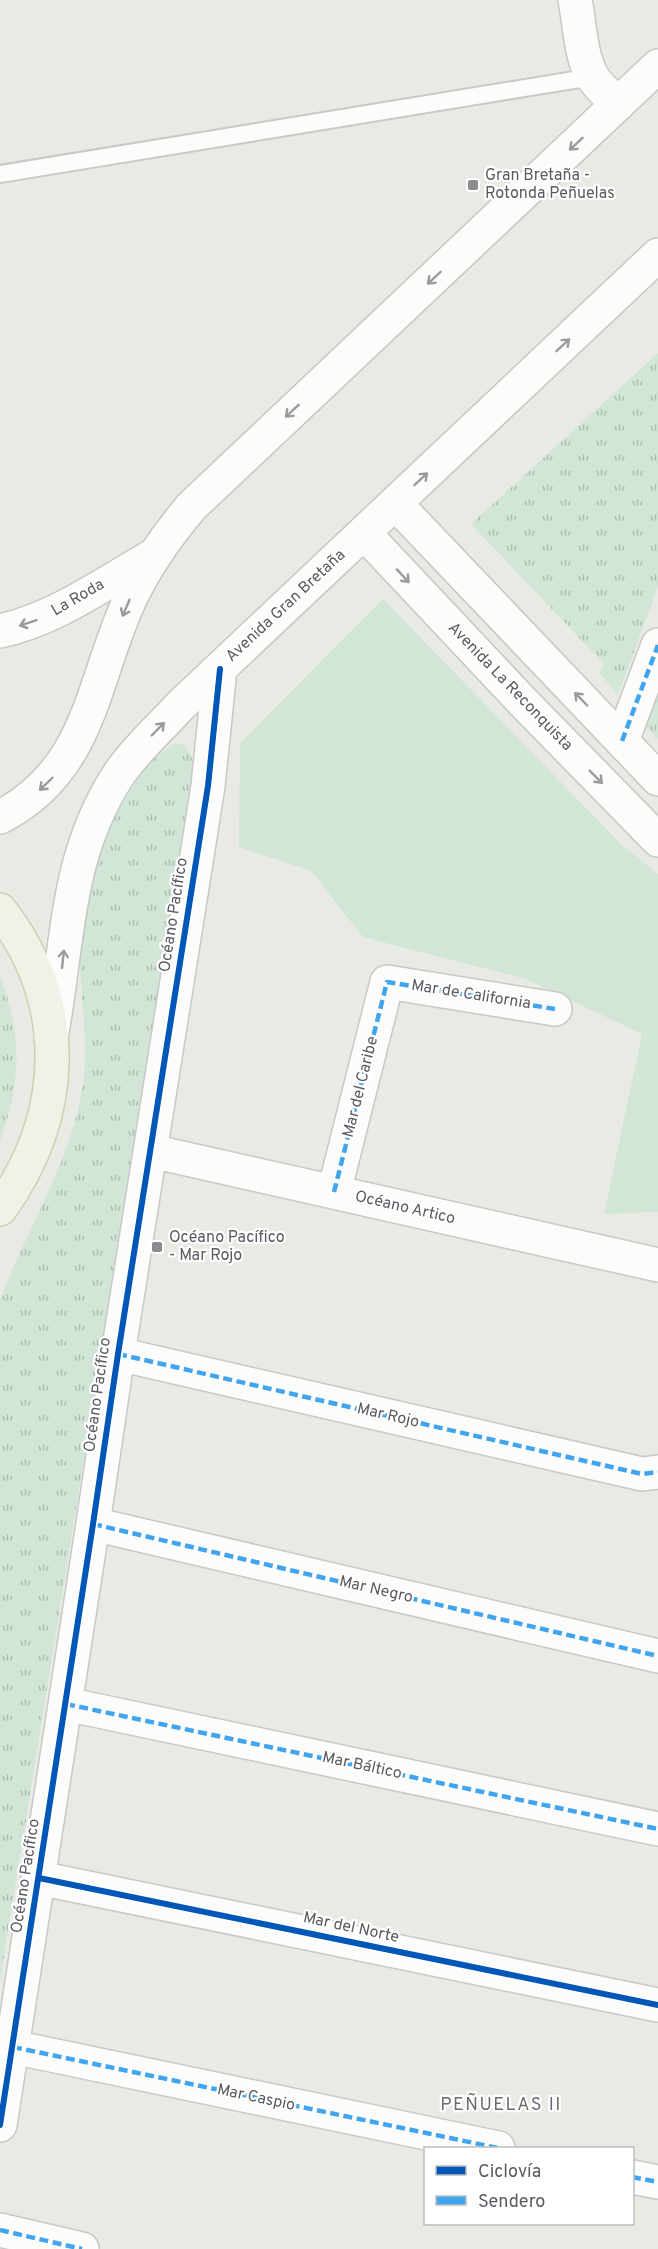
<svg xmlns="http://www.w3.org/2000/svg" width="658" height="2249" viewBox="0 0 658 2249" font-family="Overpass,sans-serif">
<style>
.grass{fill:url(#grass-tufts)}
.park{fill:#d2e6d7}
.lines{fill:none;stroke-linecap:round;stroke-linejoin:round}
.lane-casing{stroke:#c8c8c7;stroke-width:20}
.street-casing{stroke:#c8c8c7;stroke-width:36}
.secondary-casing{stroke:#c6c7c5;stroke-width:36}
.primary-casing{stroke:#cdd0b3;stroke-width:36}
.lane{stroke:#fcfcfb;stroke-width:16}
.street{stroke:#fcfcfb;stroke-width:33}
.secondary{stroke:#fcfcfb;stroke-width:33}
.primary{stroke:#eff2e7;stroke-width:33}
.quiet{stroke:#40a5ee;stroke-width:4.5;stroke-dasharray:9 4.5;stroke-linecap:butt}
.cycleway-casing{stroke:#fff;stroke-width:10}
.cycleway{stroke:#0057b8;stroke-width:6}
.oneway{stroke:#9b9b9f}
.poi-dot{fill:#8c8d90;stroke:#fff;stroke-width:2}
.labels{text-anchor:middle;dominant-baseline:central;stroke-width:4.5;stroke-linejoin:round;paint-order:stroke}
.poi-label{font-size:16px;fill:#5a5b62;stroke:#fff;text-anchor:start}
.street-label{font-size:16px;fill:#5a5b62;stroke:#fff}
.neighbourhood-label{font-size:18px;letter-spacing:1.5px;fill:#6b6c73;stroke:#fff}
</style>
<defs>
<pattern id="grass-tufts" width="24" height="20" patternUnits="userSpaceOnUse" patternTransform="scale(1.5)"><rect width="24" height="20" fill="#d2e6d7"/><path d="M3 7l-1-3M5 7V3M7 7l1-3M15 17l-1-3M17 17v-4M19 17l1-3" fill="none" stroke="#adbdb2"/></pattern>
</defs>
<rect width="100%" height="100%" fill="#e9eae4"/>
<path class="grass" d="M658,353V587L618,695L599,672L604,664L471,524Z
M658,687V739L644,725Z
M175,744H184C192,755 194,762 194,775L0,1981V1299C26,1232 65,1171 80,1101C90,1057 82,1010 80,965C77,909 95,853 122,805C135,782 151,756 175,744Z
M0,975C22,1036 22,1079 0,1141Z"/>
<path class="park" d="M383,599L620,843L658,874V1212L604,1214L642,1034L526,979L363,937L311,871L239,847L240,743Z"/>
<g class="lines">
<g class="lane-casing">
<path id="lane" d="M0,174L592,77"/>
</g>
<g class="street-casing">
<path id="street" d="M575,0C580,24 580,54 592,76C598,87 609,95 618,104
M0,631C56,619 104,583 153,556
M622,741L658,645
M151,1151L658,1265
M334,1192L387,982L555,1009
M118,1354L642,1474L658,1472
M93,1524L658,1656
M66,1704L658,1829
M39,1878L658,2005
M13,2047L498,2148
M0,2125L93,1524L118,1354L208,786L220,669
M632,2177L658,2182
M0,2230L82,2249"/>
</g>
<g class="secondary-casing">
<path id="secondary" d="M395,503L658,779
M364,533L522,701L658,840
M0,817C92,770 92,679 131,597C147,564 168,534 192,506L658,66
M51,1037C69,943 64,858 119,774C136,749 160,728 180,706L658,255"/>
</g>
<g class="primary-casing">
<path id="primary" d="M0,910C72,1003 67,1116 0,1209"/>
</g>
<use href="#lane" class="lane"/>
<use href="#street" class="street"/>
<use href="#secondary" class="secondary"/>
<use href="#primary" class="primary"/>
<path class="quiet" d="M622,741L658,645
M334,1192L387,982L555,1009
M118,1354L642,1474L658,1472
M93,1524L658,1656
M66,1704L658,1829
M13,2047L498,2148
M632,2177L658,2182
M0,2230L82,2249"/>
<g class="cycleway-casing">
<path id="cycleway" d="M39,1878L658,2005
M0,2125L93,1524L118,1354L208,786L220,669"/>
</g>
<use href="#cycleway" class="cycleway"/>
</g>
<defs><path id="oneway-shaft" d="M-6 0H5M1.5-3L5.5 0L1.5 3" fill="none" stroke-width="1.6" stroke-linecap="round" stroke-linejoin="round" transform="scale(1.5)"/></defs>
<g class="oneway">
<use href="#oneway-shaft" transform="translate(576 144) rotate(137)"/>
<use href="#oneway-shaft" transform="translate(434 278) rotate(137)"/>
<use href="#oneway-shaft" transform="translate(563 345) rotate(-43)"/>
<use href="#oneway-shaft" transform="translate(292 411) rotate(137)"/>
<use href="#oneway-shaft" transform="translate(421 479) rotate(-43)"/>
<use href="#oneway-shaft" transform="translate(403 576) rotate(47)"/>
<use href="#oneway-shaft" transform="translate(126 608) rotate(113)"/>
<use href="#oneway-shaft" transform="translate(28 623) rotate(161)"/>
<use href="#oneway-shaft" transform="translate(581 699) rotate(-134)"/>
<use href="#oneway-shaft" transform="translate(158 729) rotate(-46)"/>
<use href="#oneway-shaft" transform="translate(596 777) rotate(45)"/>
<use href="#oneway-shaft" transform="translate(46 784) rotate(136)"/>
<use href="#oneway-shaft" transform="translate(63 959) rotate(-84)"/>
</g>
<g class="poi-dot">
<rect x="467" y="179" width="12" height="12" rx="3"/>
<rect x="151" y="1241" width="12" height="12" rx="3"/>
</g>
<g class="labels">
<g class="poi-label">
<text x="485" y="176">Gran Bretaña -<tspan x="485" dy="18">Rotonda Peñuelas</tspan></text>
<text x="169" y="1238">Océano Pacífico<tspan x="169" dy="18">- Mar Rojo</tspan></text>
</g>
<g class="street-label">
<text transform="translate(78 598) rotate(-30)">La Roda</text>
<text transform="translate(286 606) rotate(-43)">Avenida Gran Bretaña</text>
<text transform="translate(510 687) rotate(46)">Avenida La Reconquista</text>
<text transform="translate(174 915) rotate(-81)">Océano Pacífico</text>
<text transform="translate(471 995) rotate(9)">Mar de California</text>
<text transform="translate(361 1087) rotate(-76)">Mar del Caribe</text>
<text transform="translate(405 1208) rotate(13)">Océano Artico</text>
<text transform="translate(98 1395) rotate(-82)">Océano Pacífico</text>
<text transform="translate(388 1416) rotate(13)">Mar Rojo</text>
<text transform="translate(376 1590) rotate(13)">Mar Negro</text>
<text transform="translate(362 1766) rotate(12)">Mar Báltico</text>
<text transform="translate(26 1876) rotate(-81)">Océano Pacífico</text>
<text transform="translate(351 1928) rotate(12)">Mar del Norte</text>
<text transform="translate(256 2098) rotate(12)">Mar Caspio</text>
</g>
<g class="neighbourhood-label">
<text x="501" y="2105">PEÑUELAS II</text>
</g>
</g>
<rect x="424" y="2147" width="210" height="78" fill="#ffffff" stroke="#bdbdc0" stroke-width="1.5"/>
<rect x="436" y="2166" width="30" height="9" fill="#0057b8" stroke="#bdbdc0" stroke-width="1.5"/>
<text x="478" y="2177" font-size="18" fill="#5a5b62">Ciclovía</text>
<rect x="436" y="2196" width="30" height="9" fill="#40a5ee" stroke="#bdbdc0" stroke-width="1.5"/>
<text x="478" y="2207" font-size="18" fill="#5a5b62">Sendero</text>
</svg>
